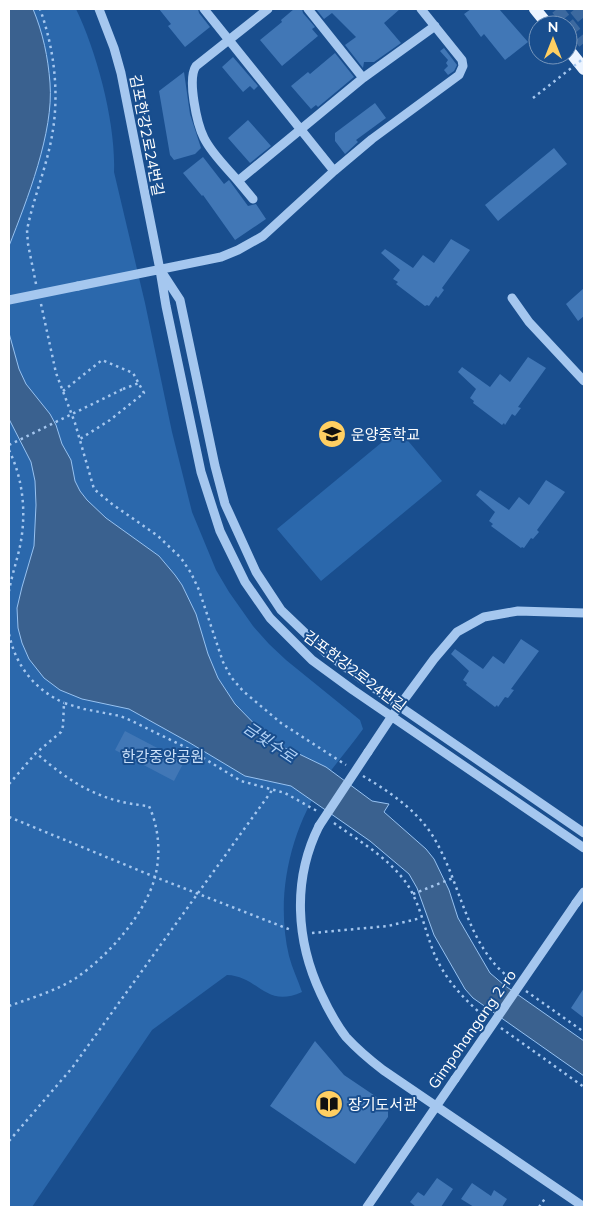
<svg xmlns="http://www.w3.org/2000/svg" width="593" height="1216" viewBox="0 0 593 1216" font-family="Mulish,'Noto Sans KR',sans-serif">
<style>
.green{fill:#2b68ac}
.water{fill:#3a618f;stroke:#97c2f1}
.building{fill:#4177b6}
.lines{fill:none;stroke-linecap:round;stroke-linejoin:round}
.major-tunnel{stroke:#3c699f;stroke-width:12;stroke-dasharray:12 6;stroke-linecap:butt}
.path{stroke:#a5c7ef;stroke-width:2.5;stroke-dasharray:2.5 4;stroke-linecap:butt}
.minor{stroke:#a5c7ef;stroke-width:9}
.major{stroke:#ecf4ff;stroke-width:12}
.path-bridge{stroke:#a5c7ef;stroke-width:2.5;stroke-dasharray:2.5 4;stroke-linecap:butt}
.minor-bridge{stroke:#a5c7ef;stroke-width:9}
.labels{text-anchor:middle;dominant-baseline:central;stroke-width:4;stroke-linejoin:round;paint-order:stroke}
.street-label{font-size:15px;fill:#fff;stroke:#194e8e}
.poi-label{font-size:15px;fill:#fff;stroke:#194e8e;text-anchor:start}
.park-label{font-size:15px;fill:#cbe1fa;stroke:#194e8e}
.water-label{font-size:16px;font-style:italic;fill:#b0d1f6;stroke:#194e8e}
</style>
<rect width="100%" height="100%" fill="#194e8e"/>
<path class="green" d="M9,9H76C97,52 116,124 114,172L145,303L172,432L192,512L216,570L229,592L253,626L269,644L286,660L360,720L363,729C351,746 336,763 324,780C290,831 275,896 289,956C292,968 298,980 302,992C265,1009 259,976 227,975L152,1030L32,1207H9Z
M398,429L442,481L321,581L277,529Z"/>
<path class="water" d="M9,9H33C43,33 48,57 50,83C54,132 27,200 9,246Z
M9,333L19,369L26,384L50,414L56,425L62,444L71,460L75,481L80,491L87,500L106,518L159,556L175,575L182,585L196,614L208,654L218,678L235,704L274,744L295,752L326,767L372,801L389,804L384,812L426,849L434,859L449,890L458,918L490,973L504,985L584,1041V1076L473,998L465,989L434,935L417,888L409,874L370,841L291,786L245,776L190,743L129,709L82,699L60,690L44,678L29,659L22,643L18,628L17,608L22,587L34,546L36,505L35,481L31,462L9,419Z"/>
<path class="building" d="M159,9H198L199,13L210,27L185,47L168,26L171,24Z
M294,9H302L303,13L315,27L312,29L318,36L282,66L260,40L282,22L281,20Z
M316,9H400L384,23L401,43L374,62H364L363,68L345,45L356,37L332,13L324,19Z
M471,9H499L528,42L505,60L484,34L481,37L464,14Z
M444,48L457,65L454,71L448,75L444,70L448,66L446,63L448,60L440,51Z
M335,53L354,77L318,107L316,105L311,109L291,86L308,72L310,74Z
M233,57L258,86L254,90L250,86L243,92L222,67Z
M184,72L190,114L201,148L195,154L174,160L170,155L159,91Z
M375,103L386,118L356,140L358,142L345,154L335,141V133Z
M248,120L271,146L250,163L228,138Z
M554,148L567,164L498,221L485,205Z
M203,157L224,184L229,180L248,206L256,204L266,219L235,240L203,195L202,196L183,173Z
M451,239L470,250L442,288L444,290L438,298L436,296L429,306L427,305L425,306L396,284L398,282L393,279L400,270L381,253L385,249L413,268L423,255L434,263Z
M584,288V316L578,321L566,304Z
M528,357L546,368L518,407L521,408L515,416L512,414L505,425L504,423L502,425L473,403L474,401L470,398L476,389L458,372L462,367L490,387L500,374L510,382Z
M546,480L565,492L537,530L539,532L533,539L531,538L524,548L522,547L521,548L491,526L493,524L489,521L495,512L476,495L480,490L509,510L519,497L529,505Z
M521,639L539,651L511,689L514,690L508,698L505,697L498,707L497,705L495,707L466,685L467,683L463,680L469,671L451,654L455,649L483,669L493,656L504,664Z
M125,731L184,762L174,781L115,750Z
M584,988V1018L571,1008Z
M315,1041L344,1075L384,1102L388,1107V1117L355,1164L270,1106Z
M437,1178L453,1189L441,1207H416L410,1202L418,1192L424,1196Z
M472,1183L491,1196L494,1190L507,1199L502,1207H474L461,1199Z"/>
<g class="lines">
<path class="major-tunnel" d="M557,9L584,43
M575,9L584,20"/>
<path class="path" d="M36,284L28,244L27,230C33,200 45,171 51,141C60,97 55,51 40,9
M41,304L56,373L75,423L94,489L112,504L158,536L181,558L191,573L199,590L223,662L231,677L243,691L281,723L346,765
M123,389L139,383
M63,391L102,360L133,373L144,393L110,420L80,439
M9,450C23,479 26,511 21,541C18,558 12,574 9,591
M9,634C16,666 34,689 64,703
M363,776C390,792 418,811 434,838C462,885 466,946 512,980
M9,784L36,753L61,732L63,726L64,703L84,709L120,716L132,721L187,748L241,781L285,793L317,811
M9,817L155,877L291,930
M334,823C359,841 389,858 407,884C419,902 424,926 431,945C441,975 462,998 486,1018
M413,894L453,878
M312,933L388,926L421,918
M526,991L584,1032
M9,1006C31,998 56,991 76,978C107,957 145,915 155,877C161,854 159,828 149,806C101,802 72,784 36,753
M501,1028L584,1087
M9,1141L72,1068L273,789
M539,1207L546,1197"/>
<path class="minor" d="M99,9L114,48L121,73L160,270L166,306L201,472L220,531L245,582L270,618L312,660L353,690L584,848
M204,9L334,171
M268,9L196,66C187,79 197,124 204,138C212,154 227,168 238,181L363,78
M308,9L363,78L435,26
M238,181L253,199
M163,274L180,300L215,466L225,504L256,572L281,610L326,653L399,706L584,833
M78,286L221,257L238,250L263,236L334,171L372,139L459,75L463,66L462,60L421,9
M512,298L529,322L584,381
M368,752L392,716L434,659L457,632L484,617L518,611L584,613
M319,826C292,880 296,941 321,994C328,1009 336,1024 346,1037C357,1049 370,1060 383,1070L584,1207
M576,903L584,892
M367,1207L455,1079"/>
<path class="major" d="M535,9L548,25
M568,49L584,69"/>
<path class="path-bridge" d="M533,98L584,58
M9,445L123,389"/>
<path class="minor-bridge" d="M9,300L78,286
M319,826L368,752
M455,1079L576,903"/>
</g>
<defs>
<g id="school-disc" transform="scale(1.4375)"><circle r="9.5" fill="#ffcf62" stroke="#194e8e"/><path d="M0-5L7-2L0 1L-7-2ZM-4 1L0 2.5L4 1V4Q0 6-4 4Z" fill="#111"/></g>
<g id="library-disc" transform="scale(1.4375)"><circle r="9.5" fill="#ffcf62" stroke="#194e8e"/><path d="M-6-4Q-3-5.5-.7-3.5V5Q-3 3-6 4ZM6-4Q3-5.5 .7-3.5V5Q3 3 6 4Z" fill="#111"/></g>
</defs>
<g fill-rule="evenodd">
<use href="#school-disc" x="332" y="434"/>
<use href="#library-disc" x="329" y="1104"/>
</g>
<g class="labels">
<g class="street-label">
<text transform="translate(147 135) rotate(79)">김포한강2로24번길</text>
<text transform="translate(355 671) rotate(37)">김포한강2로24번길</text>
<text transform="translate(472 1029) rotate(-55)">Gimpohangang 2-ro</text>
</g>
<g class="poi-label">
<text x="351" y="434">운양중학교</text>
<text x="348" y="1104">장기도서관</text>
</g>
<g class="park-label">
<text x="163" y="756">한강중앙공원</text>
</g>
<g class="water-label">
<text transform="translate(270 742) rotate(34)">금빛수로</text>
</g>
</g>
<rect width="593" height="1216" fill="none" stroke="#ffffff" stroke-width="20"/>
<g transform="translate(553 40)"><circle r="24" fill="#194e8e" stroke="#7595bb"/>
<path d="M0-4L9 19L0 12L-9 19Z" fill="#ffcf62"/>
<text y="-8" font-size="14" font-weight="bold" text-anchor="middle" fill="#ffffff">N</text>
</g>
</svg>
